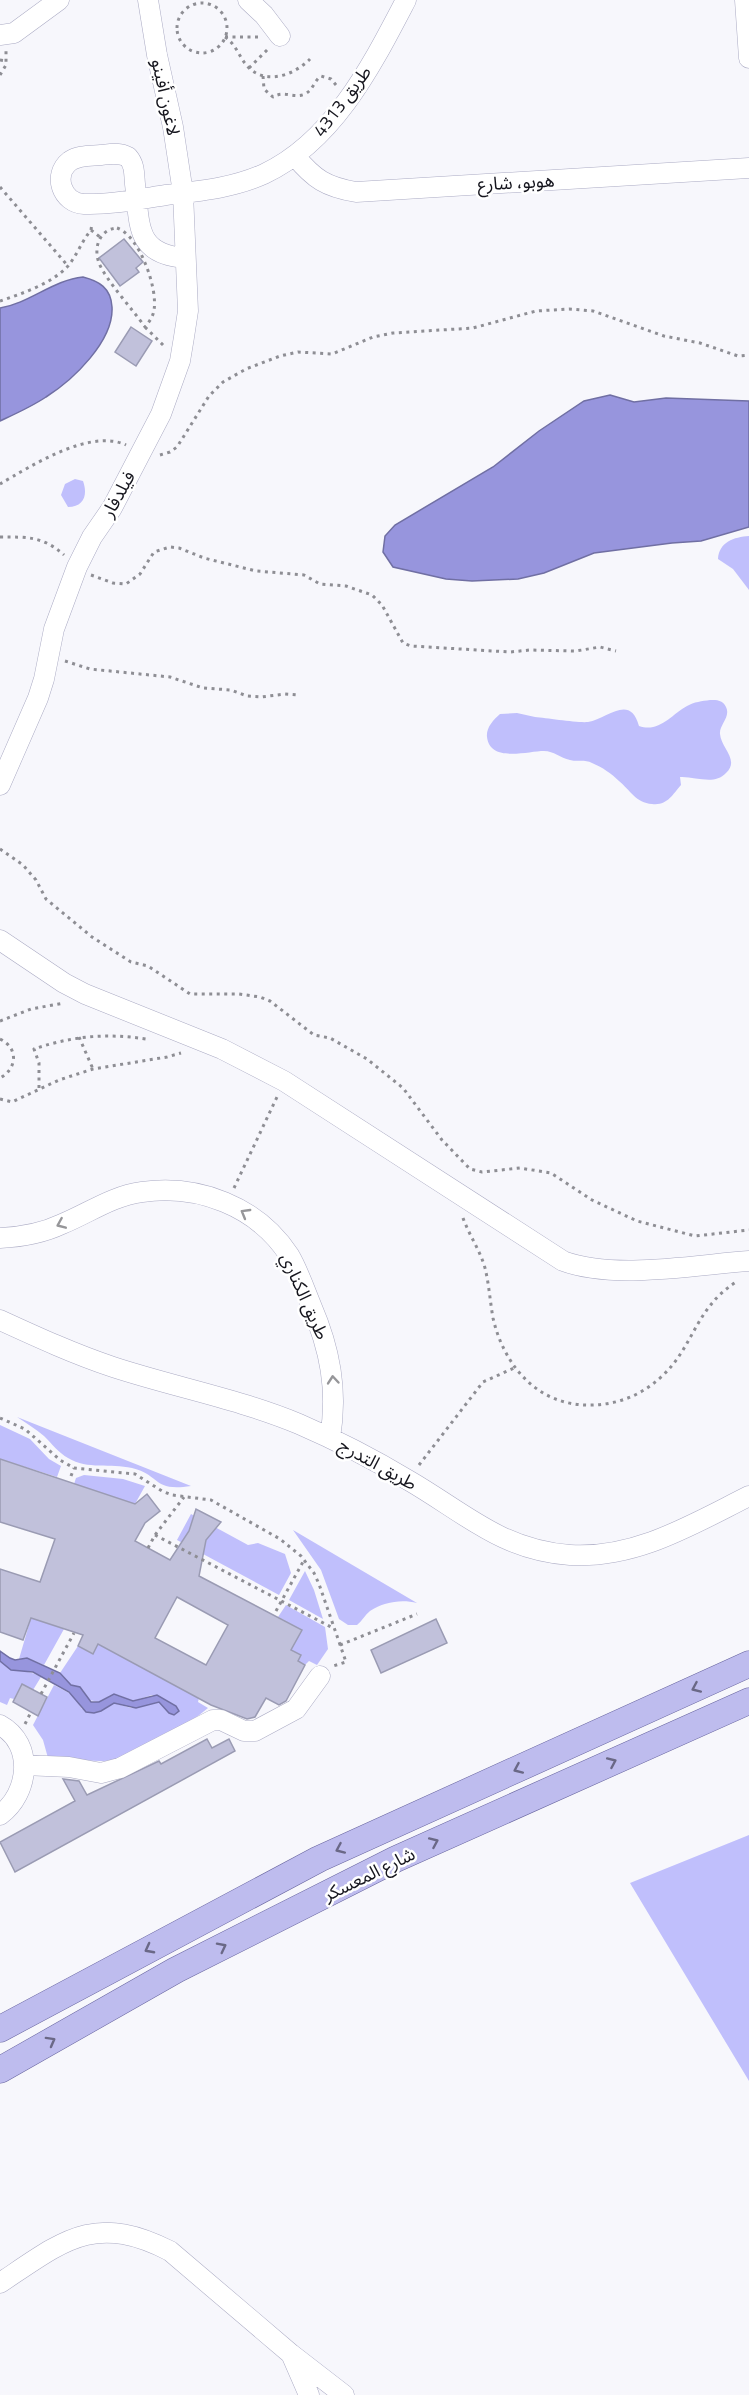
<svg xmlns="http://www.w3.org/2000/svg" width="749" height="2395" viewBox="0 0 749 2395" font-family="'Titillium Web','Noto Sans Arabic',sans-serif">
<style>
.green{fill:#c0bffc}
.water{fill:#9795dd;stroke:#706fa3;stroke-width:1.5}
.building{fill:#c1c1db;stroke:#9a9bb3;stroke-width:1.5;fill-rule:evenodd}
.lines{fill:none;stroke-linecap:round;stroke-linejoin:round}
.minor-casing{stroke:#ababc4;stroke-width:21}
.major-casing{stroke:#67649e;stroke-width:27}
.path{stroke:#8e8e94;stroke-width:3;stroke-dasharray:3 4.5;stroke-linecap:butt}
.minor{stroke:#fff;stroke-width:20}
.major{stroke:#bebcee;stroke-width:26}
.oneway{stroke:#969699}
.oneway2{stroke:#6a6886}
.labels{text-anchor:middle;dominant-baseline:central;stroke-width:5;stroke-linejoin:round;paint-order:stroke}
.street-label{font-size:18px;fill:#15151d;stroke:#fff}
</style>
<rect width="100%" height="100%" fill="#f7f7fc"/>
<path class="green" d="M75,479L83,481C88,495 84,507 68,507L61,495L65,484Z
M749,536V590L733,569L718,559C719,542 734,537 749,536Z
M710,700C717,700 723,700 726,707C731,717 719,725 720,734C721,748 740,760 726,773C714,786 695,776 680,777L681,785C672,795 667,806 652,804C636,803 630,790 619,781C612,774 602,767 592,763C585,759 577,762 570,760C560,758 554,751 544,751C528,751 490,763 487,737C486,728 493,720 500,714L517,713L535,717C547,718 577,723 588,722C607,719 630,693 639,726C659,733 671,715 687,706C694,702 702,701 710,700Z
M17,1417L191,1486C152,1492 161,1475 132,1468C110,1463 88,1470 68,1458C59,1453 52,1444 44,1436C36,1429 26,1423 17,1417Z
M0,1425L30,1439L49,1459L61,1466L57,1477L0,1459Z
M84,1475L123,1479L145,1486L135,1504L74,1484L76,1478Z
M191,1514L248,1545L258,1543L285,1554L291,1573L279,1595L177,1540Z
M293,1530L417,1603C401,1599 384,1602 370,1611C365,1615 362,1621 357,1625H348L339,1619L321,1570Z
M305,1571L314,1590L323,1619L289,1600Z
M286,1605L325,1627L328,1649L317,1665L309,1661L305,1665L298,1661L301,1655L291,1650L302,1630L278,1617Z
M31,1618L64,1629L44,1665L27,1658L19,1659Z
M98,1644L199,1698L198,1702L208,1708C188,1725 140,1755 114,1760C95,1763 68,1758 48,1758L43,1740L33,1725L54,1685L73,1695L82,1709L101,1711L114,1703L131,1708L159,1702L167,1710L179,1711L176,1706L152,1695L133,1701L118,1695H111L99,1702L89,1700L83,1690L71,1685L60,1673L78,1646L93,1654Z
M0,1661C14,1674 26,1668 41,1677L33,1690L22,1684L14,1699L10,1698L7,1705L0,1702Z
M749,1835V2081L630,1883Z"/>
<path class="water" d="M83,277C99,281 111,288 112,307C114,341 73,380 46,397C31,407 15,414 0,421V308C30,303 53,280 83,277Z
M610,395L634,402L666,398L749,401V527L701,541L672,543L594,553L544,573L518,579L472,581L446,579L393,567L383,552L385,536L395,525L493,467L539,431L584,401Z
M0,1651L10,1658L15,1660L27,1658L60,1673L71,1685L80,1687L91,1702H99L114,1694L133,1701L157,1695L176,1706L179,1711L174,1715L169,1713L159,1702L136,1708L114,1703L101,1711L94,1713L86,1712L69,1692L33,1672L11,1670L0,1661Z"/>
<path class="building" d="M124,239L143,262L136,268L139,272L120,286L99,258Z
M131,327L152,341L136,366L115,352Z
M0,1459L135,1504L147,1494L160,1511L145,1523L135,1541L170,1560L189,1531L196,1509L221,1522L206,1540L199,1576L302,1630L291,1650L301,1655L298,1661L305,1665L286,1701L279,1705L266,1698L255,1717L247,1719L211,1705L98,1644L93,1654L78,1646L83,1635L31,1618L23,1640L0,1632V1569L40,1582L55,1539L0,1522ZM177,1597L228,1625L206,1665L155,1638Z
M436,1619L447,1643L381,1673L371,1650Z
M22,1684L47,1697L38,1716L13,1702Z
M207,1739L212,1748L229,1739L235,1751L15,1872L0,1842L75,1801L63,1779L79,1781L87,1795L159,1761L161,1764Z"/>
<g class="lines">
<g class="minor-casing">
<path id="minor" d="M248,0L264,15L280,36
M745,0L749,58
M0,35L14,33L59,0
M295,156C314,179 326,187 356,192L749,168
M185,258C135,254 140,225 135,184C134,174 135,165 128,157C119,152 110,154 101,155C91,156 79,155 70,161C52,175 62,203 84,204C111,205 140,199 166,195C200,191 233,188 264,174C334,141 372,65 406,0
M0,785L38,698L44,679L54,629L77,567L92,537L112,508L161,414L180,361L184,337L188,311L183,193L173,127L157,55L148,0
M0,940L64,983L85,994L222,1049L284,1081L563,1261C614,1280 694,1265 749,1261
M0,1238C21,1237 43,1233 62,1224C89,1213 112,1196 142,1192C198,1184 257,1206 289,1255C298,1270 304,1288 311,1305C330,1349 338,1390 330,1438
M0,1320C37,1337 74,1354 113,1367C174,1387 239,1399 299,1424C336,1440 373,1459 408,1480C465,1513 501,1550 570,1555C636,1559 693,1524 749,1496
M0,1725C35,1744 29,1794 0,1815
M24,1765L69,1767L101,1773L120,1768L213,1720H221L244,1731H255L296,1709L320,1676
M0,2283C63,2241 94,2212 170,2251L291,2354L344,2395
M292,2356L309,2395"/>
</g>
<g class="major-casing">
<path id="major" d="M0,2029L319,1859L749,1664
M0,2070L176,1970L396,1859L749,1701"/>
</g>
<path class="path" d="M177 28a25 25 0 1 1 50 0a25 25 0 1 1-50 0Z
M225,37C237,45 239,58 249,68C267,85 294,75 310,59
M225,37H258
M0,60L7,61
M249,68L269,48
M0,75L6,65V51
M263,76L264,89L273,97C284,90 294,99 305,94C313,90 314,81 321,76L331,79L336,85
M0,187L68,266
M117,228C139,235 158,288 154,310C153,317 149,322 145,327C134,311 105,279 99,263C93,247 100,229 117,228Z
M91,230L100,237
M0,301C21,294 53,283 68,266C77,255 82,241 91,230L92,223
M145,327L165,347
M160,455L170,452L177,447L209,396L223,382L246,369L280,356L298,352L332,354L373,337L393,333L473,328L536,311L569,309L593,311L664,336L700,343L738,356L749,355
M0,484C31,466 90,428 126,445
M0,537C27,537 43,536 64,555
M91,575L113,583L126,584L140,574L154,552L170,547L179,548L204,558L256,571L304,575L320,584L346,586L372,595L382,605L403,643L411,646L510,652L530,650L576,651L600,647L616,651
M65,661L90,669L170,677L203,688L231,690L247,696L261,697L285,694L298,695
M0,849L23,865L36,880L46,899L92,937L131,962L148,966L190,994H239L260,997L270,1001L314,1035L330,1038L367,1059L403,1088L442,1140L470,1169L482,1172L520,1168L551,1173L592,1200L637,1221L695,1236L749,1230
M0,1021L31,1009L64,1003
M79,1037L93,1069
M0,1039C19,1048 17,1069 0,1078
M39,1088V1063L34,1049C72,1036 107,1033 146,1039
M0,1099L12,1102L59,1080L93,1069L167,1057L181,1053
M234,1188L277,1097
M463,1218C469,1235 480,1250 485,1268C489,1284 490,1301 493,1318C504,1366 538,1406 590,1405C616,1405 640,1396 660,1378C694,1348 694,1309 736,1282
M0,1418L25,1429L60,1460L74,1468L135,1474L162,1491L172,1495L211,1500L280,1539L301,1556L314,1573L319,1584L346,1662L333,1666
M419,1465L483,1382L514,1368
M71,1476L74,1468
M155,1535L333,1628
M148,1548L155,1535L184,1497
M276,1611L304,1560
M340,1645L417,1614
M41,1694L74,1633
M25,1724L31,1712"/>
<use href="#minor" class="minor"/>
<use href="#major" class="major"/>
</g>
<defs><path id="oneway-chevron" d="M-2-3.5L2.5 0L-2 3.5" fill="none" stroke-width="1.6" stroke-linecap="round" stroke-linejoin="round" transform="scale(1.5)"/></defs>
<g class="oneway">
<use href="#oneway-chevron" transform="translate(245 1213) rotate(-150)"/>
<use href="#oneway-chevron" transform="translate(61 1224) rotate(157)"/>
<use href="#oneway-chevron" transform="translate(333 1380) rotate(-95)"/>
</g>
<g class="oneway2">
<use href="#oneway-chevron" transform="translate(696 1688) rotate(156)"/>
<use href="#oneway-chevron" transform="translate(612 1762) rotate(-24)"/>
<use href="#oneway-chevron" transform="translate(518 1769) rotate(156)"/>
<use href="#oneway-chevron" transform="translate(434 1842) rotate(-24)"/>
<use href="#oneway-chevron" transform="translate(340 1849) rotate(156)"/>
<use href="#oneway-chevron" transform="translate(222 1947) rotate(-27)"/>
<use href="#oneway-chevron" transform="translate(149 1949) rotate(152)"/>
<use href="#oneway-chevron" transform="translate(51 2041) rotate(-29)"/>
</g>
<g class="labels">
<g class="street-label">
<text transform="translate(166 97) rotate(78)">لاغون أفينو</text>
<text transform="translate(342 101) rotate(-53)">طريق 4313</text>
<text transform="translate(516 182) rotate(-3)">هوبو، شارع</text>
<text transform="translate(118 494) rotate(-61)">فيلدفار</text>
<text transform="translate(305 1296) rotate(66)">طريق الكناري</text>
<text transform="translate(378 1464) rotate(29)">طريق التدرج</text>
<text transform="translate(369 1874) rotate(-26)">شارع المعسكر</text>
</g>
</g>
</svg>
